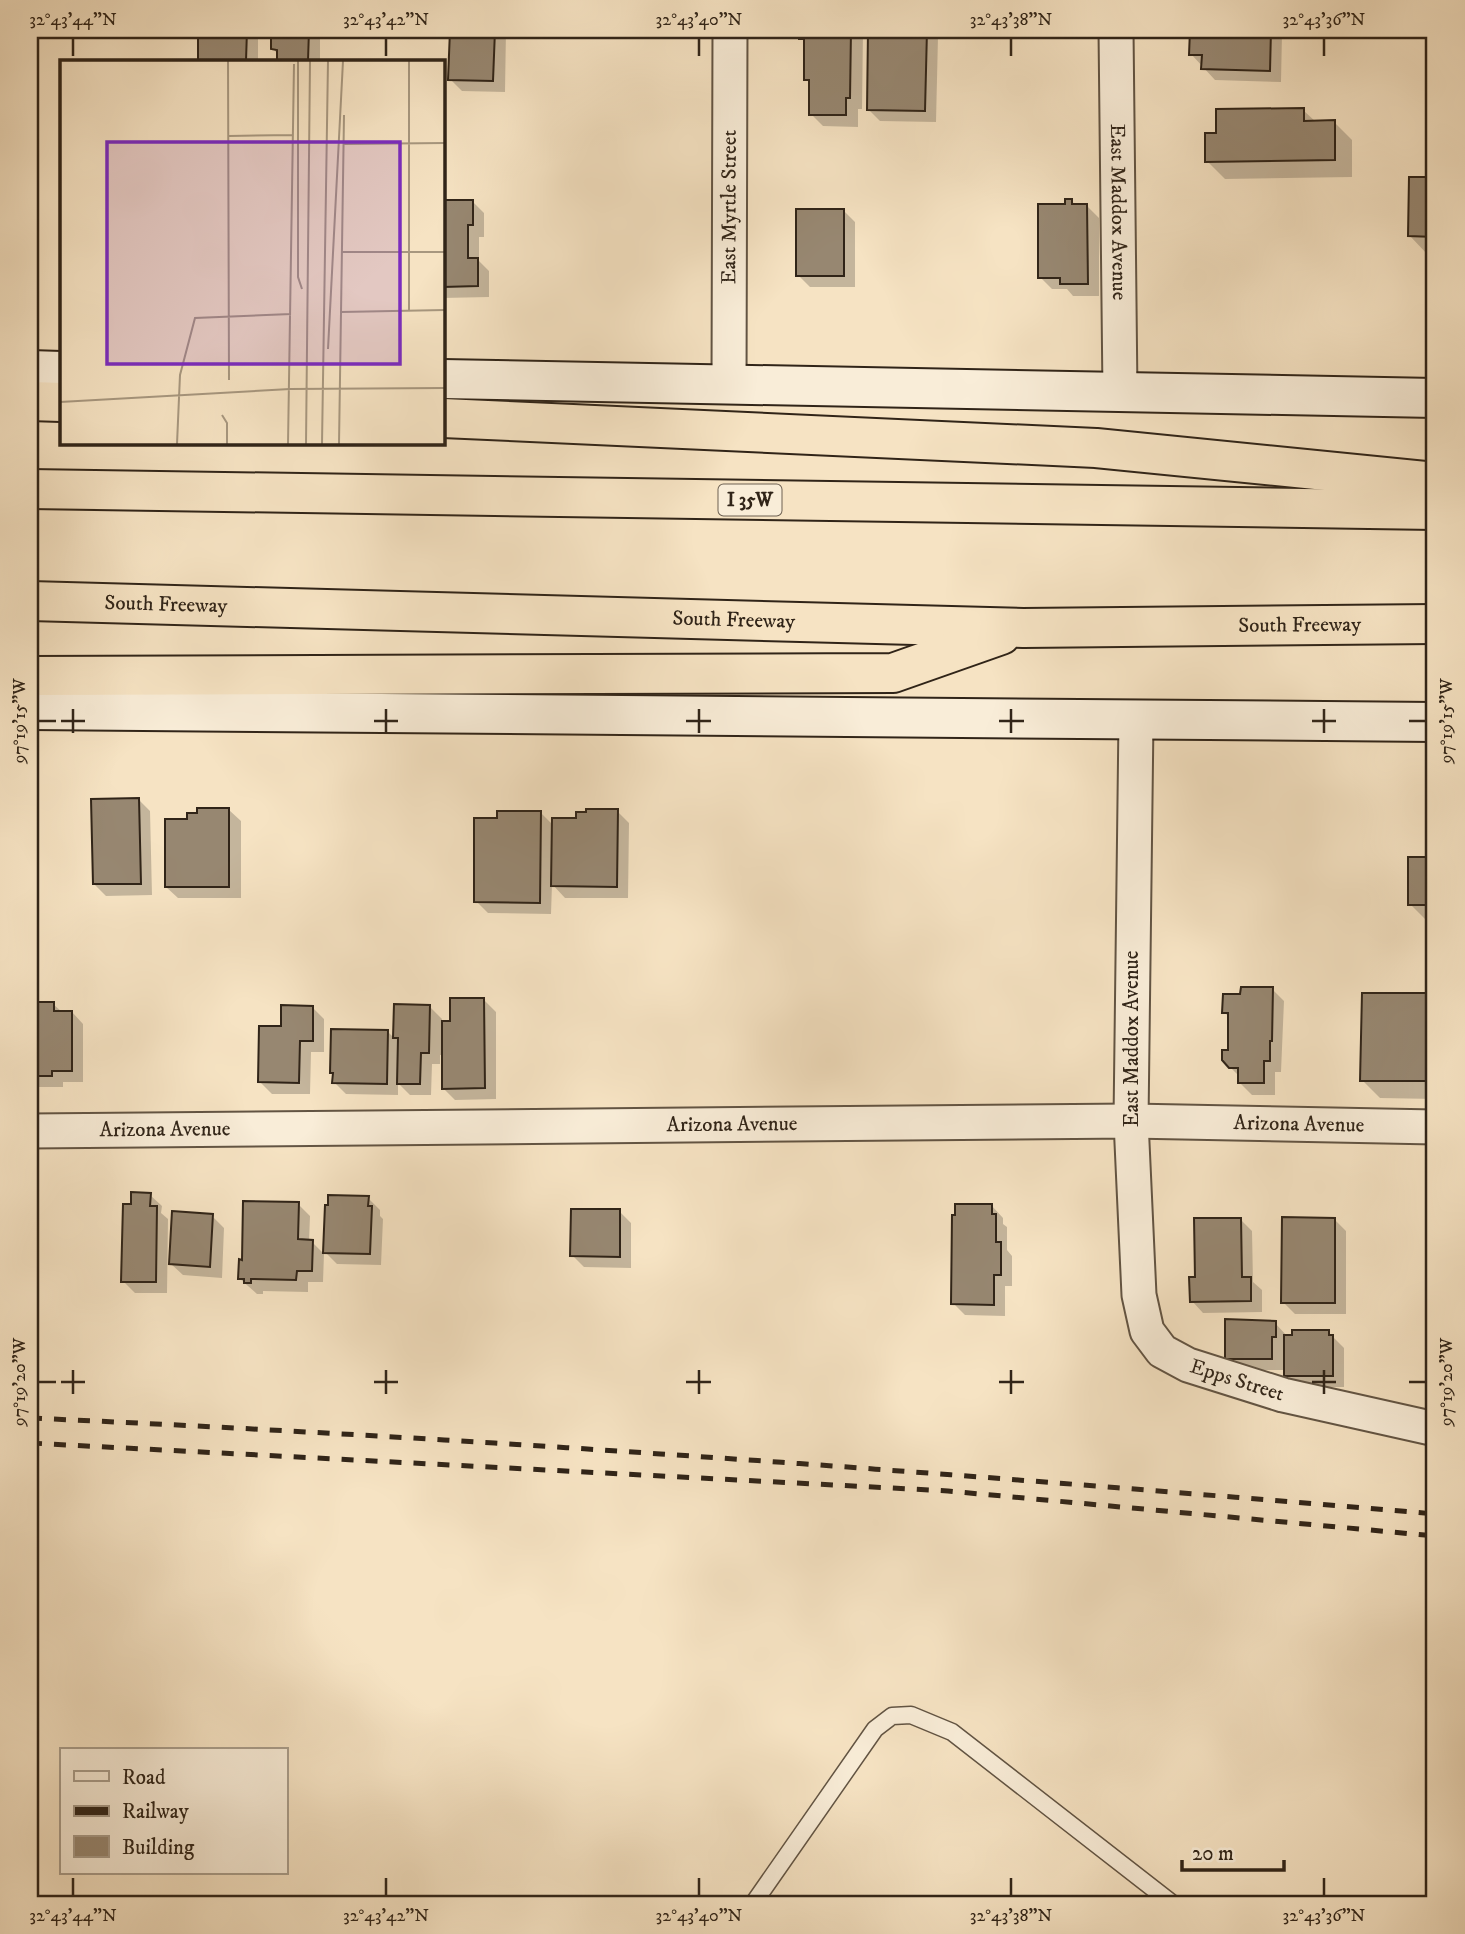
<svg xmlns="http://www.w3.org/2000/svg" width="1465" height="1934" viewBox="0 0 1465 1934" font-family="'IM FELL DW Pica',serif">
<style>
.shadow{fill:#0003}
.building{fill:#978771;stroke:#302418;stroke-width:2}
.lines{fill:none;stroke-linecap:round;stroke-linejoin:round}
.service-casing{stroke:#625443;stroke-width:19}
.minor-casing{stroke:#625443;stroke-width:37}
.secondary-casing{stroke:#302418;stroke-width:42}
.motorway-casing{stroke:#302418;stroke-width:42}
.service{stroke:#f9edd8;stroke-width:16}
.minor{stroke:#f9edd8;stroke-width:33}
.secondary{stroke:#f9edd8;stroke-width:38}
.motorway{stroke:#f6e3c3;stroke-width:38}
.rail{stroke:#302418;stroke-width:5;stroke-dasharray:12 12;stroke-linecap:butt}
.ticks{fill:none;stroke:#302418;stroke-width:2.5}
.labels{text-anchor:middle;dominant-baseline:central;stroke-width:7;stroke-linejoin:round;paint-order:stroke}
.shield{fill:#f9edd8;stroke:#6c6052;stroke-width:2}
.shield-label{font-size:19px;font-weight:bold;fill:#302418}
.street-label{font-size:21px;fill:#302418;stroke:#f9edd8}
.inset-road{fill:none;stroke:#a7977f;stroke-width:2}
.view{fill:#7b2cbf;fill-opacity:0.15;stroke:#7b2cbf;stroke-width:3.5}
.inset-edge{fill:none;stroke:#302418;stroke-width:3.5}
.neatline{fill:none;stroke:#302418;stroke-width:2.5}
.ticks-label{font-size:18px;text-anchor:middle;fill:#302418}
</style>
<rect width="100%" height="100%" fill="#f6e3c3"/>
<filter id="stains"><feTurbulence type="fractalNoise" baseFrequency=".00286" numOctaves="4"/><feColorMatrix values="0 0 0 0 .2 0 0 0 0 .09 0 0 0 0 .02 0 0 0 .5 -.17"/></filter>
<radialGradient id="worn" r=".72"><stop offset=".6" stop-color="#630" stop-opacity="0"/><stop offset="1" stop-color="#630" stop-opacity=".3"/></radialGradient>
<path class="shadow" d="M200,30H258V61H200Z
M273,30H314L320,36V61H279V55L273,49Z
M451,30H506L505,92L462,91L450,79Z
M801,30H863L862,109H858V127L823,126L811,114V84L806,79V43L801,38Z
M870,30H931L938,37L936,122L880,121L869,110Z
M1192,30H1277L1282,34L1281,82L1215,80L1191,54Z
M1303,110L1316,122H1334L1352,140V177L1225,179L1207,161L1218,135Z
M1411,179H1435V254H1427L1410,236Z
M61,193V231L60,229Z
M472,201L484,213V237H479V261L489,271V297L443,298V202Z
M1072,201L1076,206H1087L1099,218V296H1073L1067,289H1052L1040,277L1067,206Z
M843,210L855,222V287H810L798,275Z
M139,800L150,811L152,895L106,896L94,884Z
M229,810L241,821V898H178L166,887L188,821Z
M617,811L629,823L628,898H565L552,884L551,914L488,913L476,901L499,820L540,812L554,826Z
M1410,859H1435V922H1428L1410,904Z
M1272,989L1284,1001L1281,1072H1275V1095H1252L1240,1083V1077L1230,1067V1018L1224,1012L1242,996Z
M1427,995L1435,1004V1099L1380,1098L1362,1080Z
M484,1000L496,1012V1099L455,1100L443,1088V1055H440V1064H432L431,1095H410L398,1083V1095L346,1094L334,1082L335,1075L332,1072L387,1031L395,1039L396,1006L430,1007L442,1019L441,1023L452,1022Z
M53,1004L62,1012H72L83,1024V1082H63V1087H30V1012Z
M313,1008L324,1019V1052H311L310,1094H272L260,1082L282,1028Z
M150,1195L162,1206L161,1213L168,1219L167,1293H135L123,1281L133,1206Z
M368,1198L380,1210V1216L383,1219L381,1265L337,1264L325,1252Z
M298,1204L310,1216L309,1242H312L324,1254L323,1282H308V1292L263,1291V1294H257L240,1279Z
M992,1206L1003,1218V1224L1007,1227V1250L1012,1256V1286H1005V1316L965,1315L953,1303Z
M619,1211L631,1223V1268L584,1267L572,1255Z
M212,1216L224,1228L222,1278L183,1275L171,1264Z
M1240,1219L1252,1231L1253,1282L1262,1290V1312L1203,1313L1192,1301L1197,1279Z
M1334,1219L1346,1231V1314H1295L1283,1302Z
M1275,1323L1287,1336L1328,1332L1344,1348V1387H1298L1286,1375V1370H1239L1227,1358Z"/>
<path class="building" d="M198,30H247L246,61H198Z
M271,30H309L308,61H277V50L271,49Z
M450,30H495L493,81L448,80Z
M799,30H851L850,98H846V115H809V80H804V39H799Z
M868,30H927L925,111L867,110Z
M1190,30H1271L1270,71L1201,69L1202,55H1189Z
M1304,108V121L1335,120V160L1205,162V133H1216V109Z
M1409,177H1435V237L1408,236Z
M1065,199H1072V204H1087L1088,284H1060V278H1038V204H1065Z
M443,200H473V225H468V258H478V286L443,287Z
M796,209H844V276H796Z
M139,798L141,884H93L91,799Z
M197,808H229V887H165V819H187V813H197Z
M586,809H618L617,887L551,886L552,818H576V812H586Z
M497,811H541L540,903L474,902V818H497Z
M1408,857H1435V905H1408Z
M1241,987H1273L1272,1041H1270V1061H1264V1083H1238V1068H1229L1222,1060V1050H1228V1013H1222L1223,994H1240Z
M1362,993H1427L1426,1081H1360Z
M450,998H484L485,1088L442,1089V1021H450Z
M32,1002H54V1011H72V1071H52V1076H30V1011H32Z
M394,1004L430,1005L429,1053H421L420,1084H397L398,1038H393Z
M281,1005L313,1006V1041H300L299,1083L258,1082L259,1026H281Z
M331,1029L388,1030L387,1084L332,1083L333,1073H330Z
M131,1192L151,1193L150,1206H157L156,1282H121L123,1204H131Z
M328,1195L369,1196L368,1206H372L370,1254L323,1253L325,1205H328Z
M243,1201L299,1202L298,1239L313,1240L312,1271H297L296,1280L251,1279V1283H244V1279H238L239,1259L242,1260Z
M955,1204H992V1214H996V1242H1001V1275H994V1305L951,1304L952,1215H955Z
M571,1209H620V1257L570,1256Z
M172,1211L213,1214L210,1267L169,1264Z
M1282,1217L1335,1218V1303H1281Z
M1194,1218H1241L1242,1277H1251V1301L1190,1302L1189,1277H1195Z
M1225,1319L1276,1321V1337H1272V1359H1225Z
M1292,1330H1329V1335H1333V1376H1284V1335H1292Z"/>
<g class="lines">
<g class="service-casing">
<path id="service" d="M753,1904L875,1729L892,1716L911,1715L952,1732L1173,1904"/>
</g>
<g class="minor-casing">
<g id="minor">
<path id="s1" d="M1116,30L1120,393"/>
<path id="s2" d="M729,385L730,30"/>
<path id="s3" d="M1136,720L1131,1121L1139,1295L1147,1331L1162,1351L1188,1365L1283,1395L1435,1429"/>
<path id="s4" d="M30,1131L1131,1121L1435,1127"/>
</g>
</g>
<g class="secondary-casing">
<path id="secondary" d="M30,370L61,371
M443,379L1435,398
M30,710L1435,722"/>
</g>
<g class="motorway-casing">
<g id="motorway">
<path d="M30,401L61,402"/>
<path d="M443,418L1096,448L1435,482"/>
<path d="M30,489L1435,510"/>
<path id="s5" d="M30,601L1023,628L1435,624"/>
<path d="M30,676L893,673L1001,635"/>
</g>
</g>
<use href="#service" class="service"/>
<use href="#minor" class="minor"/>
<use href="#secondary" class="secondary"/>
<use href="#motorway" class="motorway"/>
<path class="rail" d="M30,1418C499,1439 967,1474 1435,1514
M30,1443L948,1491L1435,1536"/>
</g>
<path class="ticks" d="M73,38V56M386,38V56M699,38V56M1011,38V56M1324,38V56M73,709V733M386,709V733M699,709V733M1011,709V733M1324,709V733M38,721H56M61,721H85M374,721H398M686,721H711M999,721H1024M1312,721H1336M1409,721H1426M73,1370V1394M386,1370V1394M699,1370V1394M1011,1370V1394M1324,1370V1394M38,1382H56M61,1382H85M374,1382H398M686,1382H711M999,1382H1024M1312,1382H1336M1409,1382H1426M73,1878V1896M386,1878V1896M699,1878V1896M1011,1878V1896M1324,1878V1896"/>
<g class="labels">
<rect class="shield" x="718.5" y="484.5" width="63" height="31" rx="5"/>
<g class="shield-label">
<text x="750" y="500">I 35W</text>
</g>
<g class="street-label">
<text stroke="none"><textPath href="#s2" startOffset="178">East Myrtle Street</textPath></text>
<text stroke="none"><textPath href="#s1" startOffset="182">East Maddox Avenue</textPath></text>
<text stroke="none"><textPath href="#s5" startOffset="136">South Freeway</textPath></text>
<text stroke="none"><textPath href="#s5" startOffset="704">South Freeway</textPath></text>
<text stroke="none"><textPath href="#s5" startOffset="1270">South Freeway</textPath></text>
<text transform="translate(1132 1039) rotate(-90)">East Maddox Avenue</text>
<text stroke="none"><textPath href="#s4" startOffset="702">Arizona Avenue</textPath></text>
<text stroke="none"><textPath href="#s4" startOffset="1269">Arizona Avenue</textPath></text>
<text stroke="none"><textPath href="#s4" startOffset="135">Arizona Avenue</textPath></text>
<text stroke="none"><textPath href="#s3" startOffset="718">Epps Street</textPath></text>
</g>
</g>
<g transform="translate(60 60)">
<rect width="385" height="385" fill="#f6e3c3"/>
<path class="inset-road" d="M168,1L169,320M238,1V217L242,229M169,76L233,75M284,84L385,83M282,192H385M349,251V1M281,252L385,250M268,289L283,1M0,342L230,329L385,328M162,355L167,363V384M117,384L120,315L135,258L231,254M228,384L234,4M246,384L250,1M262,384L268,1M279,384L284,55"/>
<path class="view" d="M47,82H340V304H47Z"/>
<rect width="385" height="385" class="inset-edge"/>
</g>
<rect width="1465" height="1934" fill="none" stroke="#f6e3c3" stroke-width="77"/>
<rect x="60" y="1748" width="228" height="126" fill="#f9edd8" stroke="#a99d8b" stroke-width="2"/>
<rect x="74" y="1771" width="35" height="10" fill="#f9edd8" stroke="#a99d8b" stroke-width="2"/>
<text x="122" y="1784" font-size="21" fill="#302418">Road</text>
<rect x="74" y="1806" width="35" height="10" fill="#302418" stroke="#a99d8b" stroke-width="2"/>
<text x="122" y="1818" font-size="21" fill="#302418">Railway</text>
<rect x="74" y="1836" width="35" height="21" fill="#978771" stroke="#a99d8b" stroke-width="2"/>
<text x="122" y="1854" font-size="21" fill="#302418">Building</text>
<path d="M1182 1860v10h102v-10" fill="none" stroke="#302418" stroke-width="3.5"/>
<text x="1192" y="1860" font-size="21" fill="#302418" stroke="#f9edd8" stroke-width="5" paint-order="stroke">20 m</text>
<rect x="38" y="38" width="1388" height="1858" class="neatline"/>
<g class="ticks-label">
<text x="73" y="25">32°43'44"N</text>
<text x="386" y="25">32°43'42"N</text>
<text x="699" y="25">32°43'40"N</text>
<text x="1011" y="25">32°43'38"N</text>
<text x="1324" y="25">32°43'36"N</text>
<text transform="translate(1446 721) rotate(-90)" y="6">97°19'15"W</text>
<text transform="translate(19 721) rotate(-90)" y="6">97°19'15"W</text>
<text transform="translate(1446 1382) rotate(-90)" y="6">97°19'20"W</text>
<text transform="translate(19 1382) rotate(-90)" y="6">97°19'20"W</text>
<text x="73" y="1921">32°43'44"N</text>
<text x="386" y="1921">32°43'42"N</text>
<text x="699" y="1921">32°43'40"N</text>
<text x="1011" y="1921">32°43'38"N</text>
<text x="1324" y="1921">32°43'36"N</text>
</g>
<rect width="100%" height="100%" filter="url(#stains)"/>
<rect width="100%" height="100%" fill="url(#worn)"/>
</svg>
